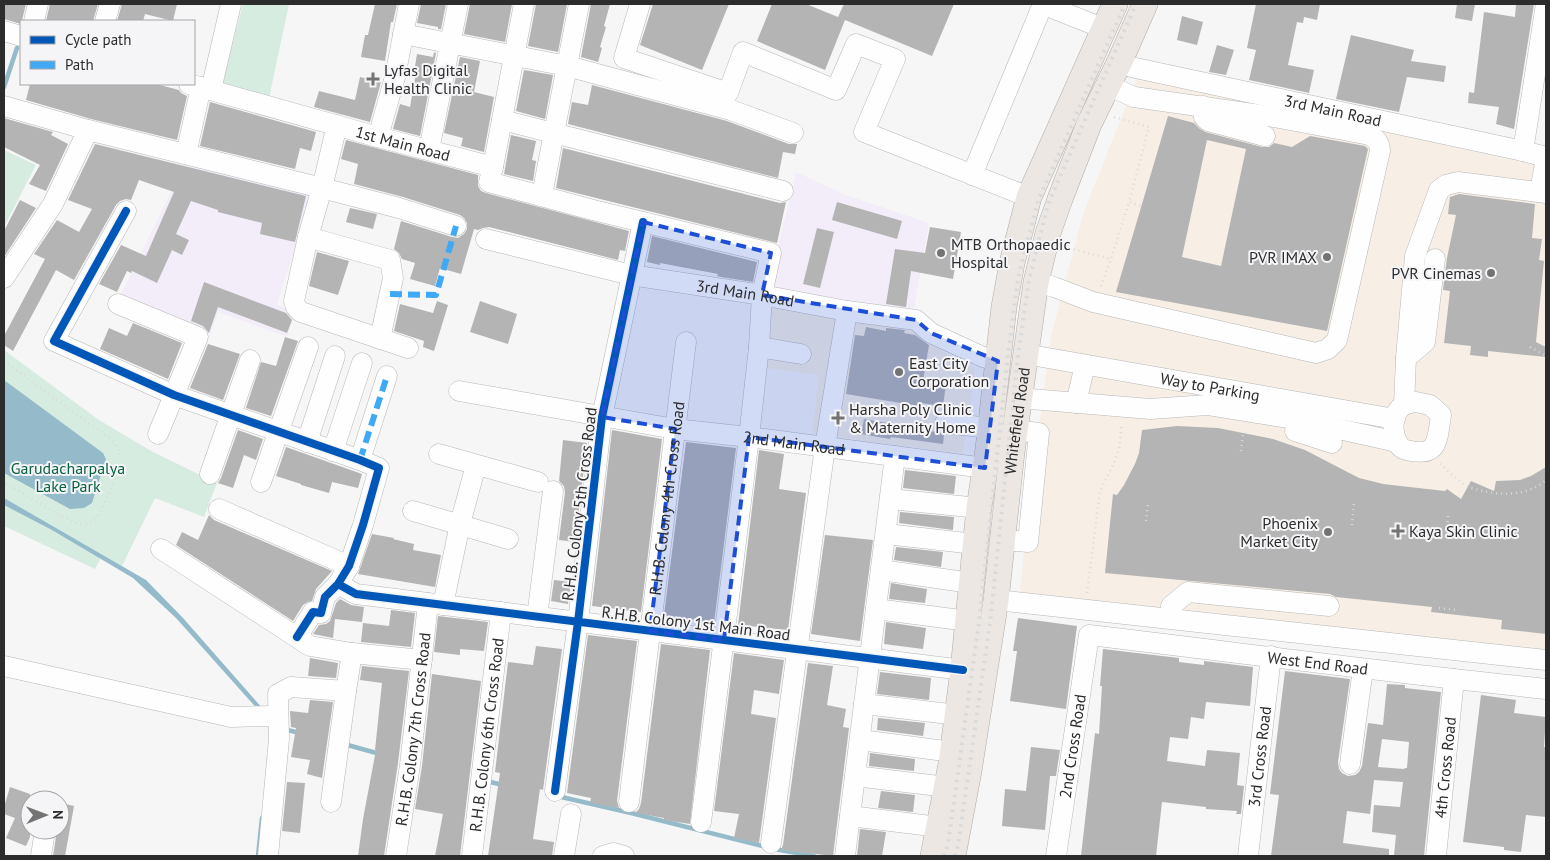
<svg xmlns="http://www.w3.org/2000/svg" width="1550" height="860" viewBox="0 0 1550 860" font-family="'PT Sans',sans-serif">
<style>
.commercial{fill:#f7efe5}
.education{fill:#f3edf9}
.green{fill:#d6ece0}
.water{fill:#95bbcb}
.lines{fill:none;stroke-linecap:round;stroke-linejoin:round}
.stream{stroke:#95bbcb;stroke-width:4.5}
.building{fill:#b5b4b4;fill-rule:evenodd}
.minor-casing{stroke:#b7b7b7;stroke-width:21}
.major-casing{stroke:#b3aaa3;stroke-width:26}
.path{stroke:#dadada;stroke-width:2.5;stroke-dasharray:1 4;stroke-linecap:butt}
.minor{stroke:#fefefe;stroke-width:20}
.major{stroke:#ece7e3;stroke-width:25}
.rail{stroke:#dadadb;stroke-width:4;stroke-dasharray:2.5 5;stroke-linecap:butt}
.quiet{stroke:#3fa9f5;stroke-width:6;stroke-dasharray:12 6;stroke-linecap:butt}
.cycleway-casing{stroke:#f5f5f8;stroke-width:11}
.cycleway{stroke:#0057b8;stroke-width:8}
.marked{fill:#1d4ed8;fill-opacity:0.2;stroke:#1d4ed8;stroke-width:4;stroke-dasharray:10 6;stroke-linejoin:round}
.poi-dot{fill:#737374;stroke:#f5f5f8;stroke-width:2}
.labels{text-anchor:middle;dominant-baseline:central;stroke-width:4;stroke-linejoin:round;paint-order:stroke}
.poi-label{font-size:16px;fill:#2c2c2d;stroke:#f5f5f8;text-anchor:start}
.street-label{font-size:16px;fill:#2c2c2d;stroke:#f5f5f8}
.park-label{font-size:16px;fill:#076241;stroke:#f5f5f8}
</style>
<rect width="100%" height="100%" fill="#f6f6f7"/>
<path class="commercial" d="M1137,78L1546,167V670L1011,610L1019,598L1033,473L1051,336L1083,214Z
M766,302L913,324L932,345L975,370L963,454L812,434L819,375L761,367Z"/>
<path class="education" d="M183,162L313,193L277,304L295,314L287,337L218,312L210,335L119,298L170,194Z
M796,172L846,195L929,223L913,315L769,291L777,251Z"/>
<path class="green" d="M243,4H289L269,98L222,84Z
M4,150L36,165L4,227Z
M4,350L99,420L153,452L217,483L204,517L155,498L122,566L102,556L95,569L4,526Z"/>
<path class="water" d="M4,380L103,453L106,459L92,503L84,508L70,509L4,473Z
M4,498L146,580L183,618L264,710L261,713L176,618L133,578L52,530L4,505Z"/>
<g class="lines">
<path class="stream" d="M4,87L17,48
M283,729L300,733
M344,744L380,754
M486,781L503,785
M557,796L631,813L766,847
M774,849L814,856
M258,856L262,818"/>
</g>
<path class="building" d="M4,4H26L21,24L4,19Z
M50,4H98L93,21H46Z
M122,4H177L173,21L145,14L143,21H117Z
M375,4H397L393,22H391L385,61L361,57L365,35H368Z
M421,4H446L441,29H438V27L417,23Z
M470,4H512L505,42L464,34Z
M536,4H567L558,52L528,46Z
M591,4H610L604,26L606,27L600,47L602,48L598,62L581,57Z
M653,4H729L702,70L640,45Z
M772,4H806L838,17L844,4H954L932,56L845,20L825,70L757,41Z
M1256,4H1320L1317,20L1304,17L1303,23L1297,22L1288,65L1314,70L1309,93L1249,80L1256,50L1247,48Z
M1457,4H1475L1472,21L1455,18Z
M1516,4H1534L1514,129L1496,124L1499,107L1468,103L1469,92L1474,93L1484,12L1515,17Z
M1182,16L1203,22L1197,45L1177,40Z
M1351,35L1414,50L1411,61L1446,66L1444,82L1407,77L1399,112L1336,99Z
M1217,45L1234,50L1226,75L1209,72Z
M434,52L436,53L420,136L393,129L400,104L410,107L417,67L415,66L417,54L433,57Z
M460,57L480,61L474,92L494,97L484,152L461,146L463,138L444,133Z
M524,70L553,75L545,119L516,111Z
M360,77L381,82L370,122L314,107L319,91L355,100Z
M30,84H156L179,90L181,93L187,96L177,140L91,119L26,100Z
M592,85L727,121L789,144H797L795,154L783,152L778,178L568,124L572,102L588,105Z
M210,102L316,132L311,151L300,148L295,169L200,146Z
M1168,116L1194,123L1200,129L1205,132L1262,147H1269L1274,143L1292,147L1310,136L1365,146L1368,149L1327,331L1116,292ZM1207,140L1246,149L1221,266L1182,257Z
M4,118L53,132L51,135L68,144L46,191L29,184L40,165L4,147Z
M511,135L536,141L532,160L536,161L533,181L504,174Z
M346,140L478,175V186L481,191L486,193L629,231L625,251L620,250L618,260L489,227L483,228L478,230L474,229L461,274L440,268L435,286L410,279L415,263L402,259L399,253L394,249L401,221L452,237L458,238L464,234L467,229V223L464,218L460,215L403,197L354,184L358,164L341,159Z
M95,144L306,196L295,242L260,234L262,223L218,212V210L191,201L176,234L189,240L182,255L172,250L157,283L132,271L131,273L127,271L117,292L99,284L121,245L146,256L174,192L139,180L131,200L126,199L120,201L116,205L74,280L56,270L13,351L4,345V336L45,259L34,254L57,220L79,232L92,209L68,200Z
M563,148L780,203L786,202L777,243L556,188Z
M1459,194L1535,204L1532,238L1542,239L1539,260L1544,261L1536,342L1546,347V357L1488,351V357L1470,355L1471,346L1444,343L1450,291L1443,290L1447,258L1456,215L1448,214L1450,197Z
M20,200L36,208L4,257V231Z
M837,202L902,221L897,239L832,220Z
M350,208L377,214L373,229L346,222Z
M930,227L961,232L953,279L911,271L906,307L886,304L895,249L925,253Z
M817,228L834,232L820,288L803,284Z
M652,236L757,262L753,282L721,277L717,276L718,274L660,263V265L647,262Z
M317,252L349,261L338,295L309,286Z
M204,282L286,313L292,320L287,333L218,307L209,333L203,326L191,321Z
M437,301L448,305L434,351L423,347L424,341L394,331L400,304L433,313Z
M480,301L517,314L508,344L470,332Z
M133,323L182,343L168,379L100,349L109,328L127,336Z
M866,327L886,331V328L905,330L904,333L915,335L929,345L923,381L946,384L943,406L920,403L919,406L846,394L855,335L864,336Z
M285,337L298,341L271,416L246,408L261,362L276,366Z
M208,344L240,354L223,400L190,388Z
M864,419L893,424L892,427L938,432L944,435L943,444L891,437L890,439L861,434Z
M1177,426L1218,428L1273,439L1305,450L1359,478L1383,484L1445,491L1447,489L1461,499L1471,481L1494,491L1496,481L1520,480L1531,476L1546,467V634L1501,629L1502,620L1431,612L1432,607L1336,597L1330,594L1105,573L1113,494L1117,495L1124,485L1135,464L1139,453L1142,430Z
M238,430L263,439L256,460L244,455L233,488L218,483L221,478Z
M612,430L662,439L641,612L592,606Z
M563,440L587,443L575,542L559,540L565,492L564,486L559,481Z
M686,442L736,448L714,623L664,615Z
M286,447L362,474L358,488L332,482L329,493L301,485V484L276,476Z
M759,450L784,454L779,489L806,493L788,630L738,625Z
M905,470L956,476L954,494L903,488Z
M900,512L954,517L953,530L899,523Z
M209,515L214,520L332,571L316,589L312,601L308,602L303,605L293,621L176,545L182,532L198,540Z
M372,534L394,538L393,539L414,544L413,550L441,555L435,587L358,574Z
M825,535L873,540L860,641L811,634Z
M896,547L943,552L941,567L894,560Z
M554,580L571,582L568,604L551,601Z
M891,583L927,589L925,603L889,599Z
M340,599L351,605L364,607L362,622L335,619L333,638L313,634L319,625L326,624L330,621L336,603Z
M391,610L415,613L411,647L361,642L363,623L389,626Z
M438,616L488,622L484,651L460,649V655L434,652Z
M1018,618L1077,626L1066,709L1010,701L1017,651H1013Z
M886,622L926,628L923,649L884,644Z
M588,635L637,641L617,801L619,808L590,803L591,798L567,793Z
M661,644L710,650L690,824L664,820V818L636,813V812L639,809L641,803Z
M536,646L562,649L543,790L540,789L533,839L554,842L552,856H488L500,773L495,772L508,662L533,665Z
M1103,649L1179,658V662L1204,665V661L1253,667L1250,706L1206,702L1204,719L1191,717L1188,739L1170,737L1167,761L1205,766L1207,750L1240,753L1237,785L1244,786L1241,814H1236L1237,811L1206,809V807L1162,802L1156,856H1081L1095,733L1099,734L1102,686H1100Z
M734,653L784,660L779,694L754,690L751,714L776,718L759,843L734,838L739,814L714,811Z
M310,658L338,663L336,678L308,676Z
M808,663L833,666L827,705L846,709L843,727L849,728L833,856L781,850L783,845Z
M362,666L409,671L398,763L384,856H358L363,819L376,750H375L382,683L360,680Z
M1285,671L1350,679L1338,762L1339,769L1342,773L1348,776L1355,775L1359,772L1362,766L1368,723L1383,725L1387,684L1405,685V688L1441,692L1424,856H1394L1396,835L1372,832L1374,805L1400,807L1403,782L1374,780L1370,814L1347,811L1343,843L1389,849V856H1271L1279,795L1270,794ZM1382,739L1409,742L1407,768H1405L1404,769L1378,767Z
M880,672L931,678L929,700L877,694Z
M432,674L481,681L460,856H435L443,814L415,809L422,766Z
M1481,695L1516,700L1514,713L1546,717L1544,747H1546V817L1526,815L1521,852L1504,850V847L1463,842Z
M310,700L333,702L322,778L307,774L310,760L291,757L296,728L291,727L290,711L308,713Z
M878,718L925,723L923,736L877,730Z
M1031,747L1060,750L1056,776H1050L1045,830L1002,826L1005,789L1026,791Z
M870,753L915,759L914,771L869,766Z
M287,782L305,783L300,833L282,831Z
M10,787L30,794V837L26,846L6,838L15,818L4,814V807Z
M881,791L915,795L913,812L878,808Z
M60,803L74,806L65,856H53L57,830H60Z
M860,829L886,832L882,856H857Z"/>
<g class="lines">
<g class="minor-casing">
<g id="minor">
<path d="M524,4L493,167L489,182L593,210L771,253L762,295L759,347"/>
<path d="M640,4L624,58L728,93L743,52L836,90L856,44L895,59L864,132L1029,197"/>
<path d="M1042,4L1105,29"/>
<path d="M34,21L38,4"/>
<path d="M105,21L110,4"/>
<path d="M4,31L21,36"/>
<path d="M403,34L567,66L731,110L793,133"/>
<path id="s1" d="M1120,61L1131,67L1523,151L1546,157"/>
<path id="s2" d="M189,84L378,137L493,167"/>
<path d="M211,90L231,4"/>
<path d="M4,106L88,130L322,188L337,125"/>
<path d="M1203,106L1204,117L1208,121L1265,136"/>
<path d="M502,120L783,191"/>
<path d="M378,137L395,77L409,4"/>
<path d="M429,150L458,4"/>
<path d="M1523,151L1546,4"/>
<path d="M186,154L201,87"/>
<path d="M972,175L1043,4"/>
<path d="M1540,192L1546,158"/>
<path d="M542,195L579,4"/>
<path d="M126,211L54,341L174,395L360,460L379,468L363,525L349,566L338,584L325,597L321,613L313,612L297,637"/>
<path d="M308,237L294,301L296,307L301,312L408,348"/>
<path id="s3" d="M486,239L631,275L762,295L847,311L916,320L931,333L983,357L998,361"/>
<path d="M4,278L53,204L88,130"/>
<path d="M1036,282L1054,287L1093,302L1316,353L1328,349L1337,340L1380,151C1380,143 1377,140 1370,135L1274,117L1134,97L1107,85"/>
<path d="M118,304L198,337L158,434"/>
<path d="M380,339L393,278L390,260L308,237L322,188L399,208L456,226"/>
<path id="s4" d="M1025,354L1395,419"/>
<path d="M1406,358L1425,342L1435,259"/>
<path id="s5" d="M459,391L675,429L749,437L985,468"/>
<path d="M1019,398L1150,409L1207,405L1294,419L1397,442"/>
<path d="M1416,402L1430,405L1441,415C1437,443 1438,459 1403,449C1392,441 1390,419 1400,408C1404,404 1410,403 1416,402Z"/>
<path d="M1076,403L1085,365"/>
<path d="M1404,405L1406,358L1415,256L1439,190L1446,185L1458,182L1546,193"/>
<path d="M945,423L990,428"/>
<path d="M1295,431L1332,443"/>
<path d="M307,442L335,356"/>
<path d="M333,451L362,363"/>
<path d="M439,454L538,482"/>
<path d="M360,460L387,376"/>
<path d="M210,474L250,360"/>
<path d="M261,482L308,347"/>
<path d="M890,499L979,508"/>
<path d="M219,509L349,566"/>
<path d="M413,511L508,539"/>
<path d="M886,534L975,544"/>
<path d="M1004,540L1028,542L1039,433L1015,430"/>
<path d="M161,549L310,646L352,653"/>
<path d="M881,570L971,583"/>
<path d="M338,584L356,594L963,670"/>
<path d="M996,600L1546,660"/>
<path d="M443,605L460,524L476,465"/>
<path d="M1171,606L1188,592L1329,606"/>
<path d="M876,609L968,621"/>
<path d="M537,617L553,491"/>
<path d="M4,666L231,717L268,716L278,713"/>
<path d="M864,704L958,715"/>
<path d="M860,740L953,752"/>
<path d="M1350,764L1363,669"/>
<path d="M855,776L947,787"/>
<path d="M555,791L578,622L602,417L643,222"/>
<path d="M331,802L346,691"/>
<path id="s6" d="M629,802L686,342"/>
<path d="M850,816L939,827"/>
<path d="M701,822L749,437L759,347L801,354"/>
<path d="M771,843L825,447L847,311"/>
<path d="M41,856L45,830"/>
<path d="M268,856L279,739L278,694L291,687L346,691L352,653L422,660"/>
<path id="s7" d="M396,856L410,765L428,603"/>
<path id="s8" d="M472,856L501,612"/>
<path d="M564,856L571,814"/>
<path d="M603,856L613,853L624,856"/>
<path d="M845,856L895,456"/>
<path id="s9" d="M1056,856L1089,635C1241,653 1393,673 1546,689"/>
<path id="s10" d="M1248,856L1271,656"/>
<path id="s11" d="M1436,856L1454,679"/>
</g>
</g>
<g class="major-casing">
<g id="major">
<path d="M933,856L951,764L963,670L979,508L988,449L1004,307L1012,263L1029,197L1115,4"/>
<path id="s12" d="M953,856L969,771L996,600L1012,452L1036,282L1048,233L1060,199L1089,124L1120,61L1145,4"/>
</g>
</g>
<path class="path" d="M1114,117L1149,127L1129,202L1141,206
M1064,247L1111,259
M1101,286L1111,259L1129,202
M1530,347L1546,356
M4,361L112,440C117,446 120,451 120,458C121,470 105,500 100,512C96,519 90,524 81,524C70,523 23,493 10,486L4,484
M1241,451L1243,433
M1440,464C1449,471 1458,481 1468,487C1471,488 1475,489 1479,490C1501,496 1528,496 1546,480
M1146,521L1148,503
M1352,525L1354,503
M1447,532L1448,515
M1505,540L1507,523
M1087,593L1100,491L1114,463L1119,449L1122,424
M1439,608L1455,610"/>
<use href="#minor" class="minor"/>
<use href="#major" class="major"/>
<path class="rail" d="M944,856L948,844L979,622L1008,355L1018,278L1038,201L1125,4
M955,856L958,846L990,623L1018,356L1029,280L1048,204L1136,4"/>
<path class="quiet" d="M390,294L436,295L456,226
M360,460L387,376"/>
<g class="cycleway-casing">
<path id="cycleway" d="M126,211L54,341L174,395L360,460L379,468L363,525L349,566L338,584L325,597L321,613L313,612L297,637
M338,584L356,594L963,670
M555,791L578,622L602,417L643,222"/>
</g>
<use href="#cycleway" class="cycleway"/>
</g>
<path class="marked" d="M643,222L771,253L762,295L916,320L931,333L998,361L985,468L749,437L724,640L650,631L675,429L602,417Z"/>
<g class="poi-dot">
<path d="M370.5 71.5h5v5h5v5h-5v5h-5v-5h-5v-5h5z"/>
<circle cx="941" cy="253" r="5"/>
<circle cx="1327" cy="257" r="5"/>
<circle cx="1491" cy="273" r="5"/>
<circle cx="899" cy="372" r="5"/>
<path d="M835.5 410.5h5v5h5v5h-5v5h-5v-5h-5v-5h5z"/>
<path d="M1395.5 523.5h5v5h5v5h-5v5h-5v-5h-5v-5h5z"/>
<circle cx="1328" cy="532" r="5"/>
</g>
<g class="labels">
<g class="poi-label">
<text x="384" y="70">Lyfas Digital<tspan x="384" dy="18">Health Clinic</tspan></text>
<text x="951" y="244">MTB Orthopaedic<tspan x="951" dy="18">Hospital</tspan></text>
<text x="1317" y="257" text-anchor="end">PVR IMAX</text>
<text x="1481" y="273" text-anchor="end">PVR Cinemas</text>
<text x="909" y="363">East City<tspan x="909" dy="18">Corporation</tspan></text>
<text x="849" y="409">Harsha Poly Clinic<tspan x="849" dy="18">&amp; Maternity Home</tspan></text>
<text x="1318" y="523" text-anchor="end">Phoenix<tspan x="1318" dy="18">Market City</tspan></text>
<text x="1409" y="531">Kaya Skin Clinic</text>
</g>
<g class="street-label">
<text stroke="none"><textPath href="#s1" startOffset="219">3rd Main Road</textPath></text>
<text stroke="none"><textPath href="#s2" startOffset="222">1st Main Road</textPath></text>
<text stroke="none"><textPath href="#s3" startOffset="265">3rd Main Road</textPath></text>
<text stroke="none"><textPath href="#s4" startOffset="188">Way to Parking</textPath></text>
<text stroke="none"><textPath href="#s12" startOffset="440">Whitefield Road</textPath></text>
<text stroke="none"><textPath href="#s5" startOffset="339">2nd Main Road</textPath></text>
<text stroke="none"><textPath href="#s6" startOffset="306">R.H.B. Colony 4th Cross Road</textPath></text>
<text transform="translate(579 504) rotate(-83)">R.H.B. Colony 5th Cross Road</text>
<text transform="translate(696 623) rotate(7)">R.H.B. Colony 1st Main Road</text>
<text stroke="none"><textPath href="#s9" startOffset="454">West End Road</textPath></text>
<text stroke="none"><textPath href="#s7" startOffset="128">R.H.B. Colony 7th Cross Road</textPath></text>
<text stroke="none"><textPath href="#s8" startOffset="122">R.H.B. Colony 6th Cross Road</textPath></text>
<text stroke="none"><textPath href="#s9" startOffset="111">2nd Cross Road</textPath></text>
<text stroke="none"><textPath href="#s10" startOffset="100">3rd Cross Road</textPath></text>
<text stroke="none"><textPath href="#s11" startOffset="89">4th Cross Road</textPath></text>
</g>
<g class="park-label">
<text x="68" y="468">Garudacharpalya<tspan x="68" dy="18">Lake Park</tspan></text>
</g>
</g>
<rect width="1550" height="860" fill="none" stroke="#2c2c2d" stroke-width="10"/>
<rect x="20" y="20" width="175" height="65" fill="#f5f5f8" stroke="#a5a5a7"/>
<rect x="30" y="36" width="25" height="8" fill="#0057b8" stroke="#a5a5a7"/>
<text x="65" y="45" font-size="15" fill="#2c2c2d">Cycle path</text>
<rect x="30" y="61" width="25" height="8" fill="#3fa9f5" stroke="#a5a5a7"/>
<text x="65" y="70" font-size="15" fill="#2c2c2d">Path</text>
<g transform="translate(45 815) rotate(89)"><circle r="24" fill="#f5f5f8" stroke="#a5a5a7"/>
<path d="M0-4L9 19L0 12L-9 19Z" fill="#737374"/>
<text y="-8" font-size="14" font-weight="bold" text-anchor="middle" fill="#2c2c2d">N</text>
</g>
</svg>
